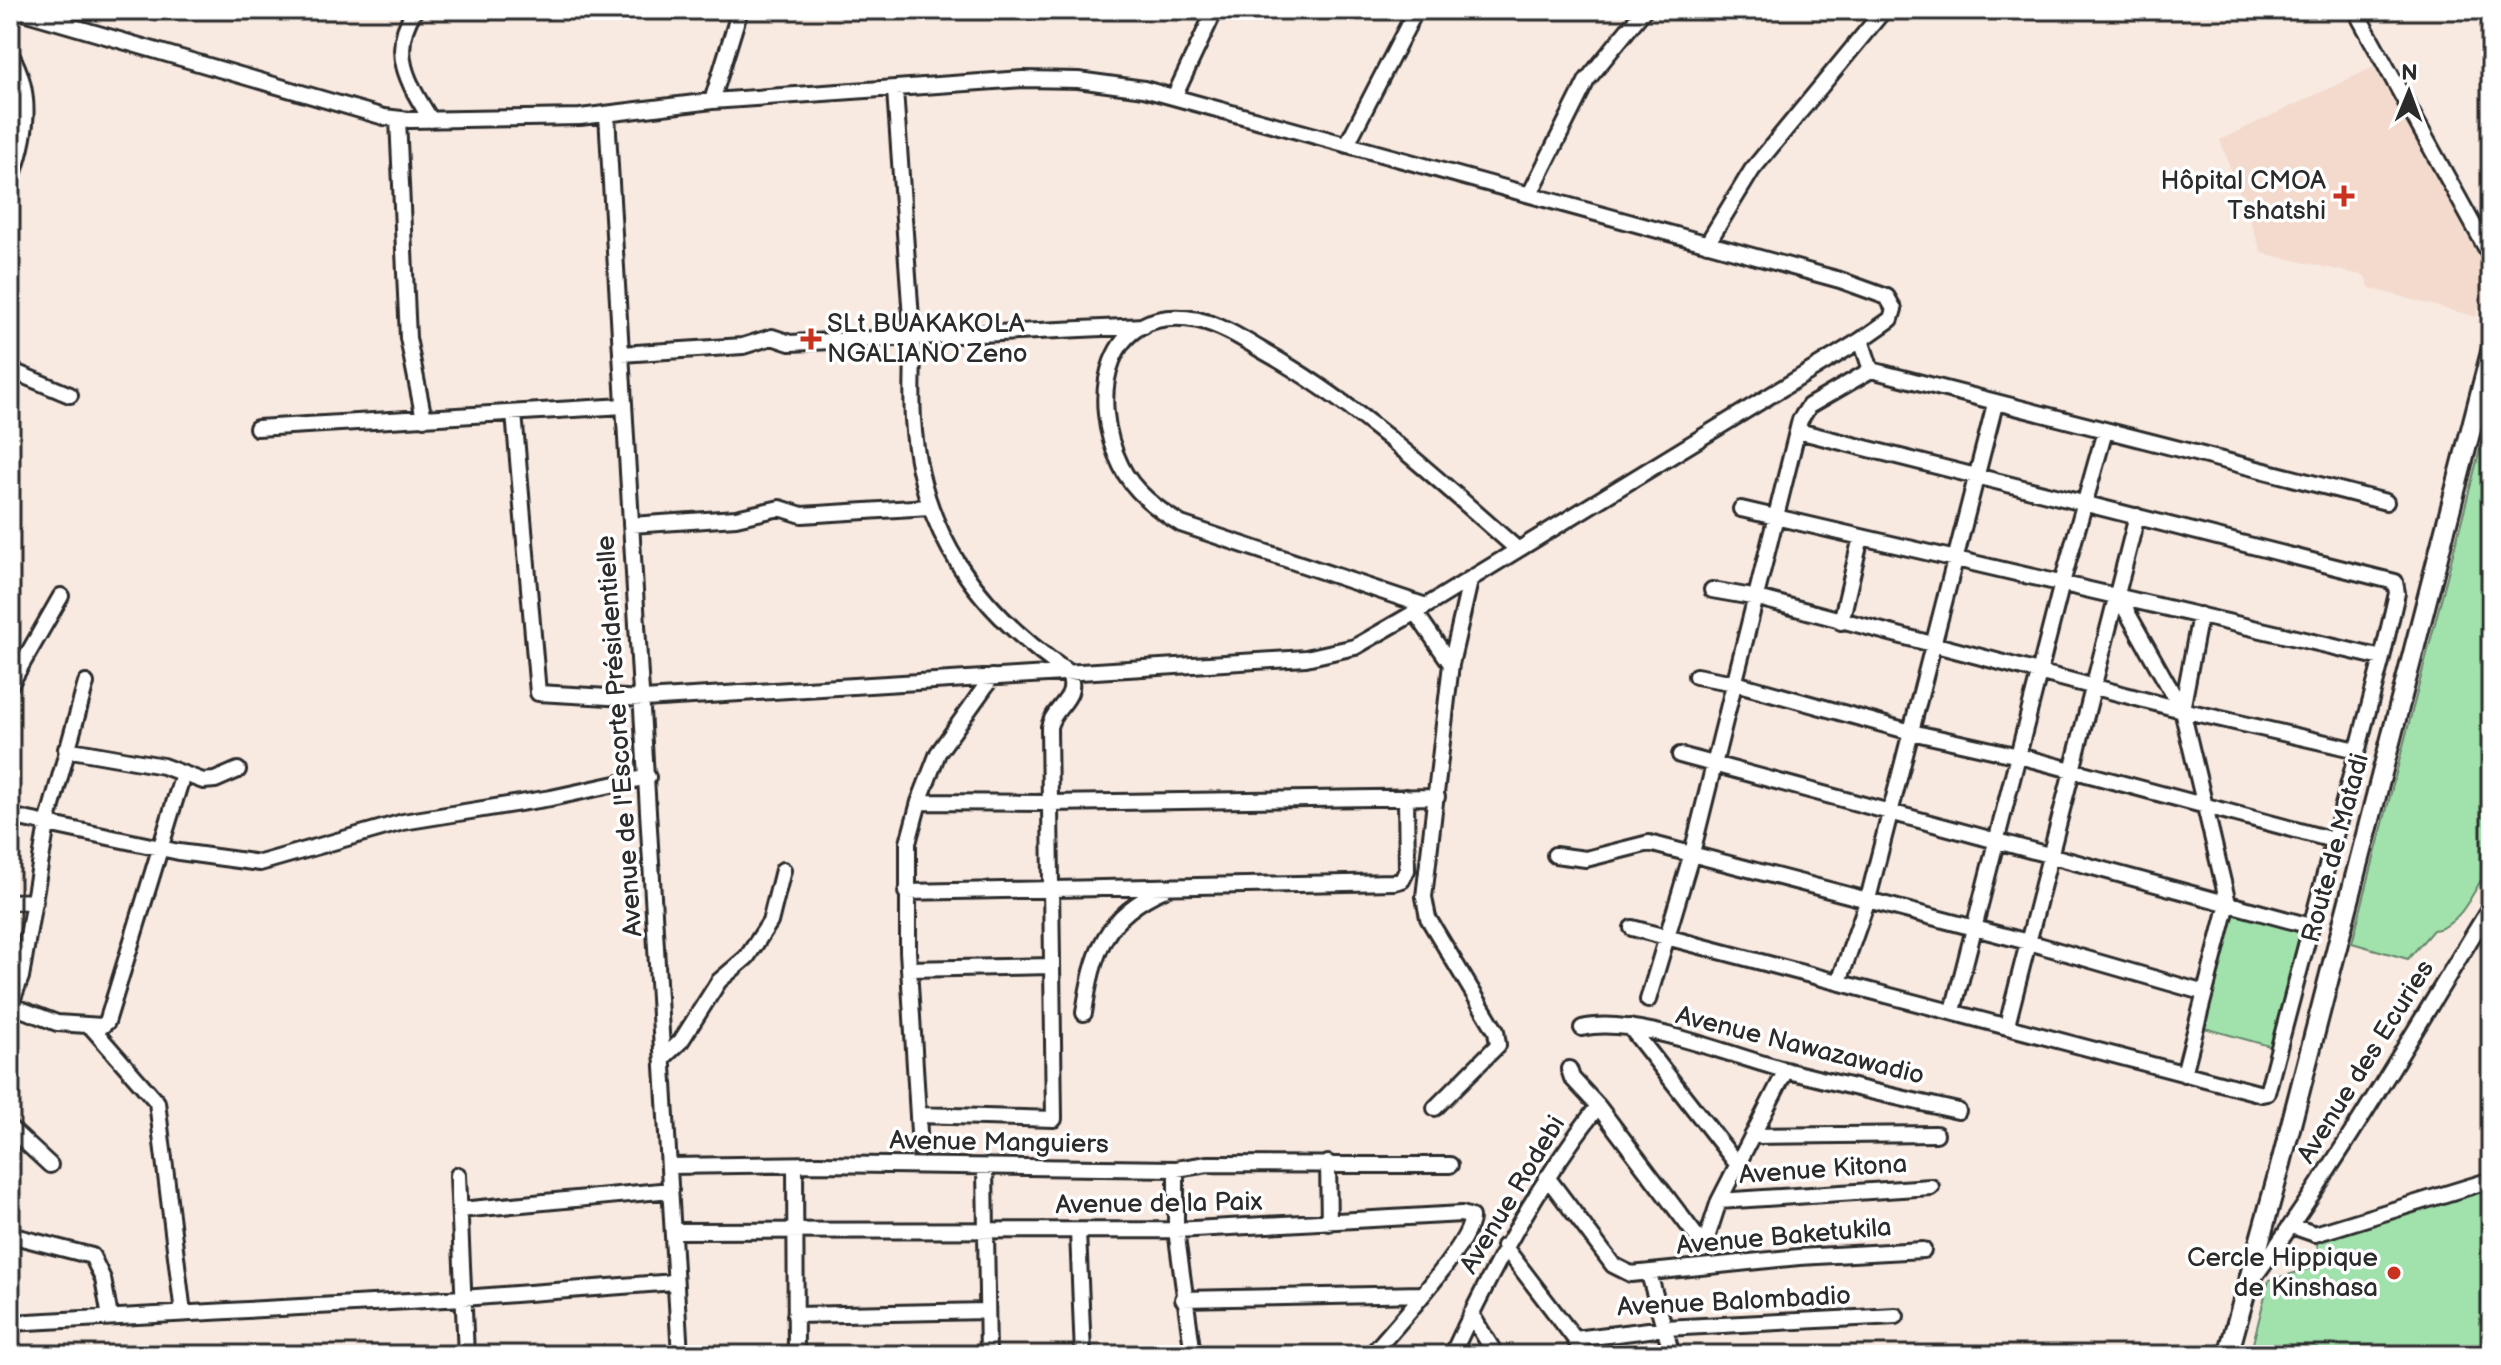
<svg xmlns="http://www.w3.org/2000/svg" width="2501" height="1365" viewBox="0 0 2501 1365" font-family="'Balsamiq Sans',sans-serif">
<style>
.built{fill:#f3dacc}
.green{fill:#a1e2ac;stroke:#66866c;stroke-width:2}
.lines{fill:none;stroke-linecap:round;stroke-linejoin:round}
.minor-casing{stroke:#2b2b2b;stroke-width:20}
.major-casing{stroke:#2b2b2b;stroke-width:24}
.minor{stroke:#fff;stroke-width:14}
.major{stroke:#fff;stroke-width:18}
.poi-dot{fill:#c8321e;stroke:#fff;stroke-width:3}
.labels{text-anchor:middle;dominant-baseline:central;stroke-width:7;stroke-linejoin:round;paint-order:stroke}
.poi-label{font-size:26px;fill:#2b2b2b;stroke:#fff;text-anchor:end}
.street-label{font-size:26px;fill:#2b2b2b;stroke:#fff}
</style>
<rect width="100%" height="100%" fill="#f8e9e1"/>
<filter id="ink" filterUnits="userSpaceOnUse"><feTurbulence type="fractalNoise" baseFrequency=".0125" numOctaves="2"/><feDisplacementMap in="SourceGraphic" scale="16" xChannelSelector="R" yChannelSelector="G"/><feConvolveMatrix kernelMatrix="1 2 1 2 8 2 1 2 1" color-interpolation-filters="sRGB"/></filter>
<g filter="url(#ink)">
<path class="built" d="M2376,66L2486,269L2476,317L2370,288L2365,276L2262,253L2220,140Z"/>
<path class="green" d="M2491,407V863C2477,884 2460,929 2433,930L2408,959L2352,943Z
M2232,909L2305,929L2273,1047L2201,1027Z
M2491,1186V1355H2250L2269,1280L2324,1265L2315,1239Z"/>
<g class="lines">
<g class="minor-casing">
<path id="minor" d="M16,10L384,117L410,120L580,117L712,101L1023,79L1078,80L1144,89L1840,280L1887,297L1894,309L1891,319L1861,340L1426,606L1355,647L1306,658L644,699L538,693L514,413
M415,10C388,51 408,83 431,120
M2360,10V19L2491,257
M57,22L71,10
M10,53C35,95 26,140 10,183
M895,90C901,171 907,252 912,333C914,362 911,390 913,419C920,533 978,611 1069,673C1079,700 1054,705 1049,727L1054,1119L918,1115
M1175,95L1215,10
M712,101L740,10
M607,115L680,1355
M398,119L408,338L424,419
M1347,144L1416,10
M1530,194L1587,80L1644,10
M1707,244L1752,170L1884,10
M621,354L743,346L772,337L790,343L1144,326
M10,370L70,395
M1871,370L2386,502
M257,428L624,406
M1741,509L2382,658
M631,525L736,518L780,508L802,515L929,507
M1712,590L1758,598L2182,710L2357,750
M2118,596L2182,710L2228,903L2184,1074
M1426,606L1181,524C1157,509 1133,491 1121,466C1088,400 1104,302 1198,320C1221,325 1243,339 1263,351C1358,404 1436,478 1517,549
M1415,612L1451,664
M1841,622L1861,537
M1696,676L1735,683L1911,732L2019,756L2333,840
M10,685L61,596
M2182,710L2200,615
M66,749L163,766L203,781L215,780L238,770
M1680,755L2310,926
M919,802L1049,803L1437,797
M10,816L179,852L260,863L403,822L551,798L648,777
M1555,855L1586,859L1649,843L2028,942L2205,993
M906,892L1395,882L1402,880L1407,870L1406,797
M10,902L35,901
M1632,928L2262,1094L2267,1093L2382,658L2397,593L2395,582L1798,431
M909,969L1051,966
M1839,982L1868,899L1995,404
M1648,1000L1692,853L1800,420L1809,406L1871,370L1861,340
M10,1005L57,1023L102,1026L107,1022L183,774
M10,1006L21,977L47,824L86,683
M1953,1011L2062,583L2105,431
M1084,1013C1093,953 1104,915 1165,889
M2007,1025L2137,516
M1630,1027L1737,1164
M92,1028L157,1102L183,1313
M1582,1028C1634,1015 1731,1056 1785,1070C1842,1085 1900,1098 1958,1111
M663,1058L681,1041L719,981L747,957L770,922L783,870
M1569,1069L1572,1078L1598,1106L1703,1245
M1435,1108L1498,1045L1496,1031L1428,918L1424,897L1451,664L1470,581
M10,1128L50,1165
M1752,1136L1936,1134
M920,1149L908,951V843L919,802L938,753L992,677
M1328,1163L1329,1223
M795,1165L796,1355
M670,1166L818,1164L1176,1169L1208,1164L1450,1165
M985,1169L988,1355
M1176,1169V1230L1193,1355
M458,1175L466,1355
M1547,1177L1613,1265L1631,1274L1799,1257L1923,1250
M1719,1201L1931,1187
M460,1210L671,1190
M2292,1226L2315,1234L2491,1180
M673,1231L1176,1230L1462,1214L1471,1217C1473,1242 1391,1332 1371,1355
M1078,1231L1083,1355
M10,1235L92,1256L103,1279L110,1317
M1504,1246L1575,1339L1583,1355
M1703,1250L1719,1201L1786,1070
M1649,1274L1672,1355
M2252,1280C2340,1161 2413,1032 2491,906
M1183,1299L1423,1294
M1471,1314L1496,1355
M795,1315L987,1311
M10,1323L463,1298L675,1282
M1575,1339L1665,1328L1896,1316
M1452,1355C1493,1266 1538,1184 1598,1106"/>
</g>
<g class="major-casing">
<path id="major" d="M2228,1355L2279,1171L2491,352"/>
</g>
<use href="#minor" class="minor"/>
<use href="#major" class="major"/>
</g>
</g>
<g class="poi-dot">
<path d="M2340 184h8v8h8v8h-8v8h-8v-8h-8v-8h8z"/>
<path d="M807 327h8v8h8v8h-8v8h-8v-8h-8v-8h8z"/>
<circle cx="2394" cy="1273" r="8"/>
</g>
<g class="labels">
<g class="poi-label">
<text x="2326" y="181">Hôpital CMOA<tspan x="2326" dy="30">Tshatshi</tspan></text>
<text x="827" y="324" text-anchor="start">SLt BUAKAKOLA<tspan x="827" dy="30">NGALIANO Zeno</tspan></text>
<text x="2378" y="1258">Cercle Hippique<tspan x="2378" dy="30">de Kinshasa</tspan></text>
</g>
<g class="street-label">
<text transform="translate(620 736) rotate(-94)">Avenue de l'Escorte Présidentielle</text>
<text transform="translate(2336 848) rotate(-75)">Route de Matadi</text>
<text transform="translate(1800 1046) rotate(14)">Avenue Nawazawadio</text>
<text transform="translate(2366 1062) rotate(-58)">Avenue des Ecuries</text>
<text transform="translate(999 1143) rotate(1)">Avenue Manguiers</text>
<text transform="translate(1823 1170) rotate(-4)">Avenue Kitona</text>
<text transform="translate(1513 1195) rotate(-59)">Avenue Rodebi</text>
<text transform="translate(1159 1204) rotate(-1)">Avenue de la Paix</text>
<text transform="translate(1784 1237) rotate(-5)">Avenue Baketukila</text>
<text transform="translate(1734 1302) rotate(-3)">Avenue Balombadio</text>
</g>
</g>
<rect width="2501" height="1365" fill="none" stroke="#fff" stroke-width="40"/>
<rect x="20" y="20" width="2461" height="1325" fill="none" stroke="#2b2b2b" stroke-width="3" filter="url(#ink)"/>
<g transform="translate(2409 92) rotate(1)" stroke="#ffffff" stroke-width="6" paint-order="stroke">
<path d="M0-6L14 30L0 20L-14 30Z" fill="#2b2b2b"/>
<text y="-12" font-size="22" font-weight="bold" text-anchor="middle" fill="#2b2b2b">N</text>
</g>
</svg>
